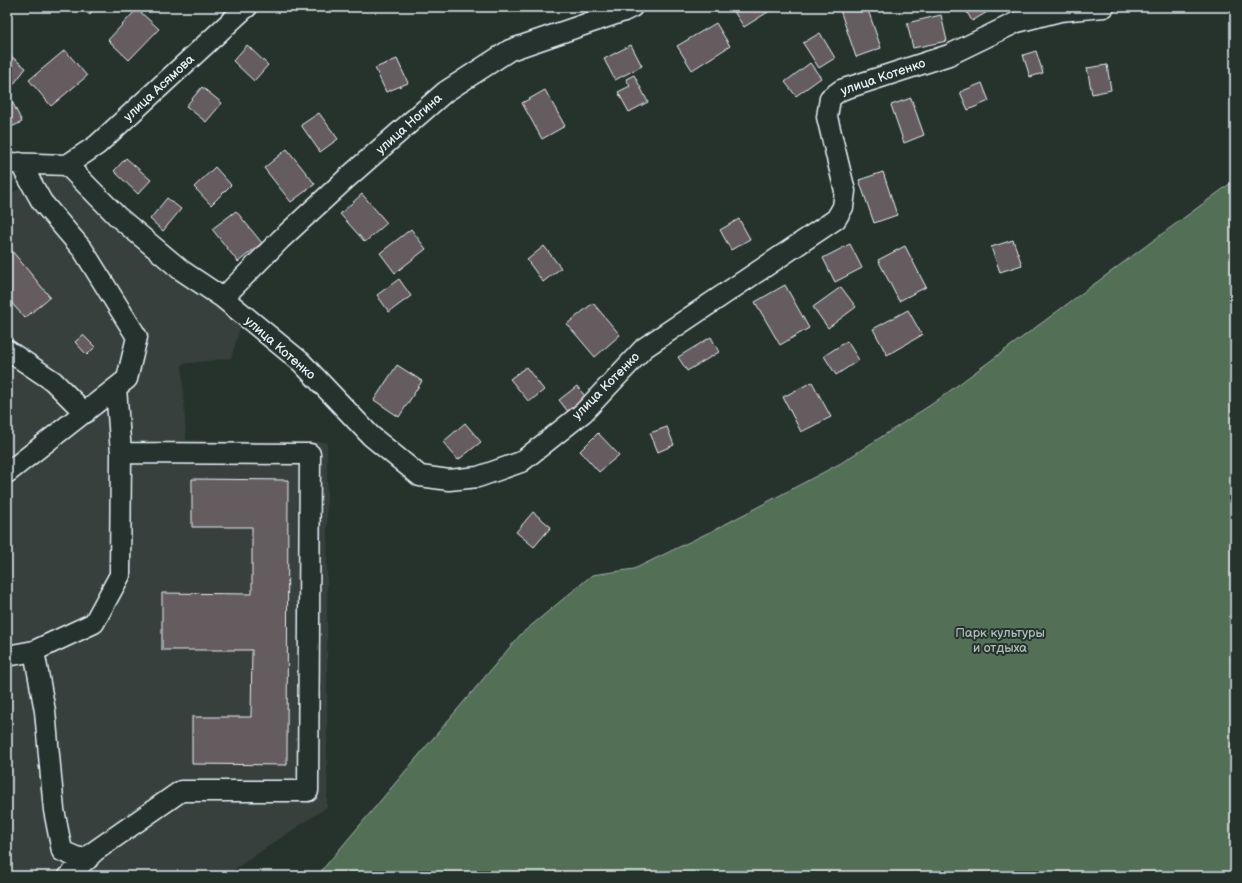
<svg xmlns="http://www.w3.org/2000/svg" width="1242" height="883" viewBox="0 0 1242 883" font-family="'Balsamiq Sans',sans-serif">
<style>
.built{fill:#393f3c}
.green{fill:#526f57;stroke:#9db0a8}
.building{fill:#655b5f;stroke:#e8f1f8}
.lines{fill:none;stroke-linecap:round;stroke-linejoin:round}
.minor-casing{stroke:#e8f1f8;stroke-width:23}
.minor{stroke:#26332d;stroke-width:20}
.labels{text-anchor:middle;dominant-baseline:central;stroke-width:4;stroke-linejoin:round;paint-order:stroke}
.street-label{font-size:13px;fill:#e8f1f8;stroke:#26332d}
.park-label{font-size:13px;fill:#acbdb8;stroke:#26332d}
</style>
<rect width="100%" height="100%" fill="#26332d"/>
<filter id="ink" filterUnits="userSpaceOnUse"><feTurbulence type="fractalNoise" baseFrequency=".025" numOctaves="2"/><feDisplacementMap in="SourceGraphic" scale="8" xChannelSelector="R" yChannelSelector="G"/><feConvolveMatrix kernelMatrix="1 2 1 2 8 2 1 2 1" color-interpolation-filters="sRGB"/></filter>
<g filter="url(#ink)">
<path class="built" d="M7,172L62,177L241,324L231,358L182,364L186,440L327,442V807L224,876H7V196L23,187L7,176Z"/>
<path class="green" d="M1235,180V876H317L521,634L592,575L634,569L718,528L841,463L932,404Z"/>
<path class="building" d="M79,7H95L90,15Z
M731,7H776L744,27Z
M839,7H867L881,48L856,57Z
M964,7H987L989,11L972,21Z
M137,9L159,29L129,60L108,40Z
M941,15L947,41L913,48L907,23Z
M716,23L730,46L692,70L677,46Z
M820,33L835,58L819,68L803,43Z
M247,45L268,65L254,81L233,61Z
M631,45L642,66L615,80L604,59Z
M65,50L87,76L51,106L29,80Z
M1036,51L1043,73L1030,77L1023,55Z
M7,53L26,68L13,85L7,80Z
M397,59L408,83L386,92L375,68Z
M810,63L821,78L796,96L785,82Z
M1107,65L1111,90L1092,94L1087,68Z
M634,75L648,102L629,112L618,92L630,86L626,79Z
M982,83L989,101L968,110L960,92Z
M202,87L222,103L206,122L186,106Z
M545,90L565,126L542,139L522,103Z
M7,91L22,122L7,129Z
M911,98L924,135L904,143L891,105Z
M319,113L338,139L320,152L301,125Z
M287,149L315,184L291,202L264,168Z
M126,158L151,180L138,194L114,171Z
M215,167L231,185L211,205L194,187Z
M883,172L897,215L874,223L859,180Z
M362,194L387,223L365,242L340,214Z
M167,198L181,209L163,231L150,219Z
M236,211L262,243L238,262L212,229Z
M739,219L750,239L731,250L720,230Z
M411,229L426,249L395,273L380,253Z
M1013,240L1022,265L1000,272L991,247Z
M850,244L862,268L835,282L823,258Z
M7,245L50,297L25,318L9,300L7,302Z
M544,246L561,268L543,282L527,260Z
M905,246L926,287L899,301L878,260Z
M399,279L411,296L389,312L377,295Z
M785,285L809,328L780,345L755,302Z
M841,287L856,307L828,328L813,307Z
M593,303L620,335L595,357L567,324Z
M908,310L922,335L887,355L873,329Z
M83,335L95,347L87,355L75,342Z
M711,337L719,352L687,371L678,357Z
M847,341L859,360L836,375L824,356Z
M397,365L422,381L399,417L374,400Z
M526,367L544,390L529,402L510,379Z
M812,382L831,417L801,432L783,397Z
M577,386L587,399L569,413L559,400Z
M465,423L481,442L458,460L443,442Z
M667,427L674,445L658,452L650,433Z
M598,433L619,455L599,472L580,451Z
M192,479L288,480L287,765L192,764V717H251L252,650H162V593L252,594V527H192Z
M533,512L551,527L534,547L516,532Z"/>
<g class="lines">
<g class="minor-casing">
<path id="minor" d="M7,163L67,165L117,216L181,270L223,298L301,362L371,436L420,476L449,480L478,477L521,462L584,412L644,348L836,219L843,207L845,191L827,117L830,98L841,90L949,55L1017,22L1060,11L1104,7
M67,165L97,145L243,10L247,7
M223,298L281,239L347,178L445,92L510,50L624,11L632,7
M7,350L53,381L85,413
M7,473L127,379L137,337L83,250L42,202L20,163
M7,656L34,651
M88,859L76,857L62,851L54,810L45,711L34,651L94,623L120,575L121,453
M69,876L95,851L181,791H308L310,454L121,453L116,388"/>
</g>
<use href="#minor" class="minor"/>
</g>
</g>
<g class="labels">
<g class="street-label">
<text transform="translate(883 77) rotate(-19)">улица Котенко</text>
<text transform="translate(159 88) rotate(-43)">улица Асямова</text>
<text transform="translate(409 124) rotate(-42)">улица Ногина</text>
<text transform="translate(280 348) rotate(41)">улица Котенко</text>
<text transform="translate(606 386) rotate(-45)">улица Котенко</text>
</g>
<g class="park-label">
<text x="1000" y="633">Парк культуры<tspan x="1000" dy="15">и отдыха</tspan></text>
</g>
</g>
<rect width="1242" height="883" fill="none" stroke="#26332d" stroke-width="24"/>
<rect x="12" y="12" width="1218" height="859" fill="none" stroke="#e8f1f8" stroke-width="1.5" filter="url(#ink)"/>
</svg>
